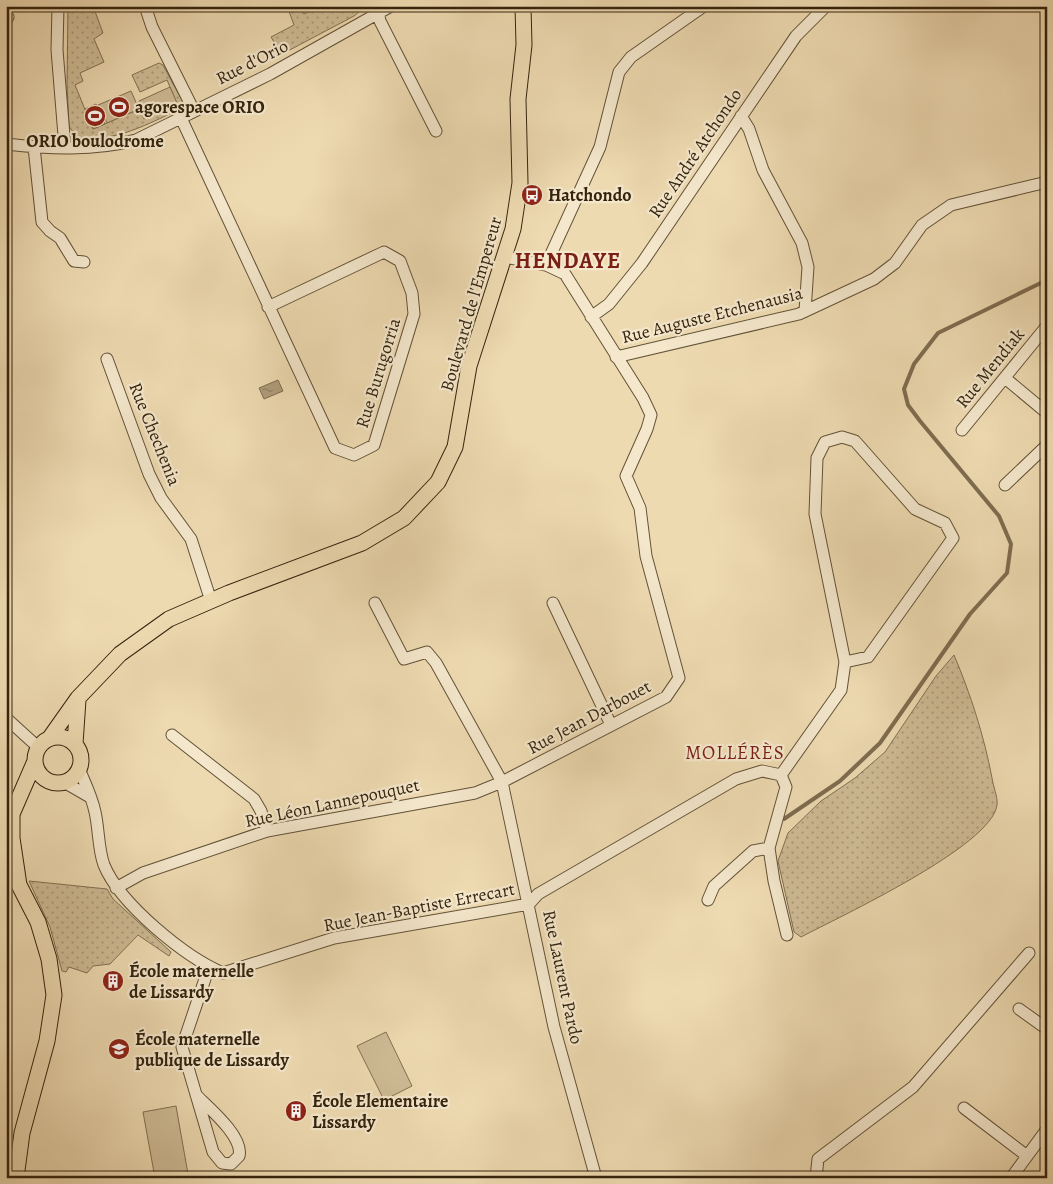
<svg xmlns="http://www.w3.org/2000/svg" width="1053" height="1184" viewBox="0 0 1053 1184" font-family="Alegreya,serif">
<style>
.grass{fill:url(#grass-dots);stroke:#817052}
.pitch{fill:#cebb95;stroke:#817052}
.water{fill:url(#water-ripples);stroke:#7e6c4f}
.lines{fill:none;stroke-linecap:round;stroke-linejoin:round}
.stream{stroke:#7e6c4f;stroke-width:4}
.minor-casing{stroke:#625237;stroke-width:13}
.major-casing{stroke:#34240e;stroke-width:17}
.minor{stroke:#f4e7cc;stroke-width:11}
.major{stroke:#eedab1;stroke-width:15}
.labels{text-anchor:middle;dominant-baseline:central;stroke-width:4.5;stroke-linejoin:round;paint-order:stroke}
.street-label{font-size:18px;fill:#34240e;stroke:#f4e7cc}
.poi-label{font-size:18px;font-weight:bold;fill:#34240e;stroke:#f4e7cc;text-anchor:start}
.neighbourhood-label{font-size:19px;letter-spacing:1px;fill:#7a1f14;stroke:#f4e7cc}
.district-label{font-size:22px;font-weight:bold;letter-spacing:1px;fill:#7a1f14;stroke:#f4e7cc}
</style>
<defs>
<pattern id="grass-dots" width="8" height="8" patternUnits="userSpaceOnUse" patternTransform="scale(1.25)"><rect width="8" height="8" fill="#cebb95"/><path d="M2 2h.1M6 6h.1" fill="none" stroke="#a89878" stroke-width="1.8" stroke-linecap="round"/></pattern>
<pattern id="water-ripples" width="26" height="14" patternUnits="userSpaceOnUse" patternTransform="scale(1.25)"><rect width="26" height="14" fill="#af9c7a"/><path d="M2 4q2-2 4 0t4 0M15 11q2-2 4 0t4 0" fill="none" stroke="#8f7f62"/></pattern>
</defs>
<rect width="100%" height="100%" fill="#eedab1"/>
<filter id="stains"><feTurbulence type="fractalNoise" baseFrequency=".004" numOctaves="4"/><feColorMatrix values="0 0 0 0 .2 0 0 0 0 .09 0 0 0 0 .02 0 0 0 .5 -.17"/></filter>
<radialGradient id="worn" r=".72"><stop offset=".6" stop-color="#630" stop-opacity="0"/><stop offset="1" stop-color="#630" stop-opacity=".3"/></radialGradient>
<path class="grass" d="M68,6H93L103,33L94,39L104,62L80,73L83,81L75,85L93,129L139,109L144,119L177,104L167,80L140,92L132,75L159,63L163,65L184,104L182,108C148,124 117,142 77,138L69,126L67,85Z
M287,6H300L304,14L323,6H334L335,9L342,6H366L354,16L284,53L280,52L271,37L294,25Z
M954,655C971,695 984,736 992,778C993,786 998,797 997,805C992,846 839,917 801,937L794,932L778,861L788,833L821,801L855,778L885,752L936,676Z
M29,881L107,889L113,899L171,952L169,956L138,935L110,964L93,966L87,973L69,967L66,972L62,971L50,927Z"/>
<path class="pitch" d="M170,87L177,103L147,118L139,101Z
M131,91L139,109L107,123L98,105Z
M96,104L105,124L93,129L85,109Z
M386,1032L412,1086L384,1100L357,1046Z
M176,1106L188,1174L155,1178L143,1112Z"/>
<path class="water" d="M278,380L283,391L264,399L259,388Z"/>
<g class="lines">
<path class="stream" d="M784,819L840,781L880,743L970,614L1007,573L1011,544L999,516L920,421L908,405L904,389L914,364L938,333L1047,280"/>
<g class="minor-casing">
<path id="minor" d="M58,6L57,50L65,148
M145,6L152,27L194,111
M377,6L380,21L436,131
M1047,6V7
M6,21L8,17
M741,116L749,129L763,170L802,243L808,267L805,311
M181,118L335,448L354,455L374,445L414,314L412,293L400,261L384,252L268,307
M6,144C49,149 94,151 136,140L270,74L391,6
M34,147L42,222L50,231L60,238L74,261L84,262
M546,265L600,147L619,72L631,57L704,6
M591,317L609,304L642,263L796,36L826,6
M616,357L799,314L874,279L895,263L922,225L951,205L1047,182
M107,359L149,474L161,498L191,539L211,601
M1005,378L1047,413
M962,430L1046,327
M1005,485L1047,445
M375,603L404,659L427,652L436,663L502,782L554,1027L596,1178
M553,603L611,725
M6,718L39,748
M172,735L254,799L261,811L267,831
M79,769C85,783 92,797 95,812C99,829 98,849 104,865C120,904 185,957 223,973L334,938L529,904L538,894L736,779L762,771L781,775L841,690L845,662L868,657L953,538L945,523L915,509L855,441L842,437L825,442L817,458L815,514L845,662
M781,775L786,787L769,848L774,881L787,935
M64,782L90,797
M116,888L143,873L267,831L475,793L502,782L666,697L679,678L646,556L640,508L626,476L647,429L651,415L643,398L565,274L546,265L505,257
M708,900L714,886L753,851L769,848
M1019,1009L1047,1029
M196,1095C209,1108 244,1137 239,1156L231,1164L222,1163L213,1152L182,1047L209,967
M964,1108L1027,1156
M816,1178L818,1159L913,1087L1029,953
M1011,1178L1047,1129"/>
</g>
<g class="major-casing">
<path id="major" d="M35 760a23 23 0 1 1 46 0a23 23 0 1 1-46 0Z
M49,739L78,698L120,654L169,619L229,593L362,543L404,518L438,482L455,447L469,366L513,229L520,183L518,99L524,45L523,6
M75,744L78,700
M16,1178L22,1133L47,1041L54,995L49,959L38,922L19,885L12,838V814L35,761"/>
</g>
<use href="#minor" class="minor"/>
<use href="#major" class="major"/>
</g>
<defs>
<g id="stadium-disc" transform="scale(1.125)"><circle r="9.5" fill="#8f2418" stroke="#f4e7cc"/><path d="M0-5a6.5 5 0 1 0 0 10a6.5 5 0 1 0 0-10ZM-3.5-1.8h7v3.6h-7Z" fill="#fff"/></g>
<g id="bus-disc" transform="scale(1.125)"><circle r="9.5" fill="#8f2418" stroke="#f4e7cc"/><path d="M-5-6H5V4H4V6H2V4H-2V6H-4V4H-5ZM-3.5-4V0h7V-4ZM-3.5 1.2v1.5H-2V1.2ZM2 1.2v1.5H3.5V1.2Z" fill="#fff"/></g>
<g id="building-disc" transform="scale(1.125)"><circle r="9.5" fill="#8f2418" stroke="#f4e7cc"/><path d="M-4-6H4V6H1V3H-1V6H-4ZM-2.5-4.3h1.7v1.8h-1.7ZM.8-4.3h1.7v1.8H.8ZM-2.5-1h1.7V.8h-1.7ZM.8-1h1.7V.8H.8Z" fill="#fff"/></g>
<g id="school-disc" transform="scale(1.125)"><circle r="9.5" fill="#8f2418" stroke="#f4e7cc"/><path d="M0-5L7-2L0 1L-7-2ZM-4 1L0 2.5L4 1V4Q0 6-4 4Z" fill="#fff"/></g>
</defs>
<g fill-rule="evenodd">
<use href="#stadium-disc" x="119" y="107"/>
<use href="#stadium-disc" x="95" y="116"/>
<use href="#bus-disc" x="532" y="195"/>
<use href="#building-disc" x="113" y="981"/>
<use href="#school-disc" x="119" y="1049"/>
<use href="#building-disc" x="296" y="1111"/>
</g>
<g class="labels">
<g class="street-label">
<text transform="translate(252 62) rotate(-27)">Rue d'Orio</text>
<text transform="translate(695 153) rotate(-56)">Rue André Atchondo</text>
<text transform="translate(471 304) rotate(-74)">Boulevard de l'Empereur</text>
<text transform="translate(712 315) rotate(-14)">Rue Auguste Etchenausia</text>
<text transform="translate(990 368) rotate(-51)">Rue Mendiak</text>
<text transform="translate(378 373) rotate(-73)">Rue Burugorria</text>
<text transform="translate(155 434) rotate(68)">Rue Chechenia</text>
<text transform="translate(589 717) rotate(-28)">Rue Jean Darbouet</text>
<text transform="translate(332 803) rotate(-12)">Rue Léon Lannepouquet</text>
<text transform="translate(419 907) rotate(-11)">Rue Jean-Baptiste Errecart</text>
<text transform="translate(563 977) rotate(78)">Rue Laurent Pardo</text>
</g>
<g class="poi-label">
<text x="135" y="107">agorespace ORIO</text>
<text x="95" y="141" text-anchor="middle">ORIO boulodrome</text>
<text x="548" y="195">Hatchondo</text>
<text x="129" y="971">École maternelle<tspan x="129" dy="21">de Lissardy</tspan></text>
<text x="135" y="1039">École maternelle<tspan x="135" dy="21">publique de Lissardy</tspan></text>
<text x="312" y="1101">École Elementaire<tspan x="312" dy="21">Lissardy</tspan></text>
</g>
<g class="neighbourhood-label">
<text x="735" y="753">MOLLÉRÈS</text>
</g>
<g class="district-label">
<text x="568" y="261">HENDAYE</text>
</g>
</g>
<rect width="1053" height="1184" fill="none" stroke="#eedab1" stroke-width="25"/>
<rect x="8" y="8" width="1038" height="1169" fill="none" stroke="#34240e" stroke-width="2.5"/>
<rect x="12" y="12" width="1028" height="1159" fill="none" stroke="#34240e"/>
<rect width="100%" height="100%" filter="url(#stains)"/>
<rect width="100%" height="100%" fill="url(#worn)"/>
</svg>
